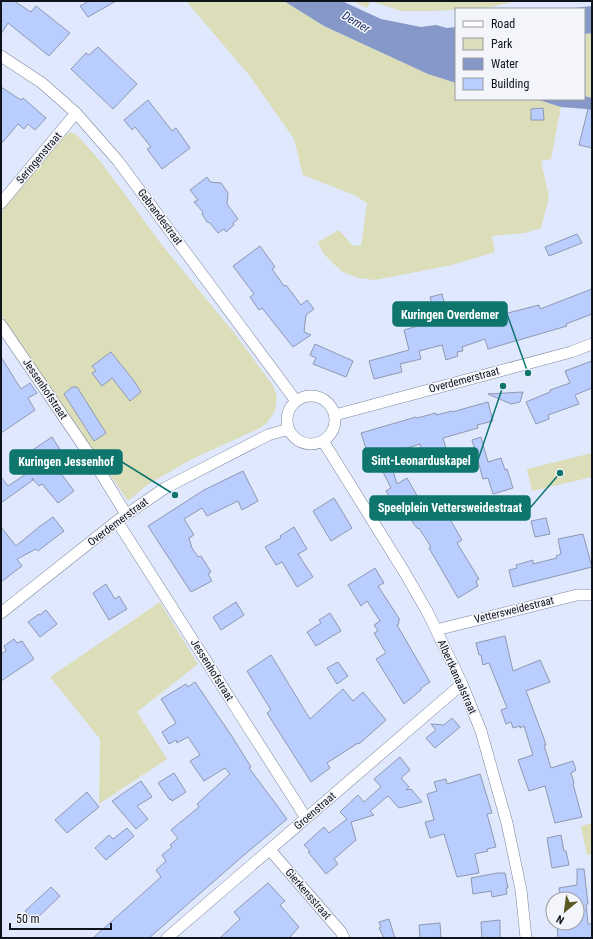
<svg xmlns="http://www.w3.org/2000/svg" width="593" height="939" viewBox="0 0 593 939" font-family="'Roboto Condensed',sans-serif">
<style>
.green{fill:#dcddb9}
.water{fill:#8698c7}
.building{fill:#bacdff;stroke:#8e98b0}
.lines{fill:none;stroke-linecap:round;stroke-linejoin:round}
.minor-casing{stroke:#7c869e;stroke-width:12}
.minor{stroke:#fff;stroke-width:11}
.labels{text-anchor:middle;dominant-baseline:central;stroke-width:3;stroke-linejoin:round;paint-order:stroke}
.street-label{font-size:11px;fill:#0f131c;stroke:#f3f5fb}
.water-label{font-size:12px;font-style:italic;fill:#21336c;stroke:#f3f5fb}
.leader{fill:none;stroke:#0f766e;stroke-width:1.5}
.callout-dot{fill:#0f766e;stroke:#f3f5fb;stroke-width:1.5}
.callout{fill:#0f766e;stroke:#0f766e;stroke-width:1.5}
.callout-label{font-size:12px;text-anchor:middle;font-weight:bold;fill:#fff}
</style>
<rect width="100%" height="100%" fill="#dfe8fd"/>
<path class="green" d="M186,1H284L324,26L428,74L456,83V99H536L561,107L551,159L541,161L549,197L541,228L525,233L492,236L495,252L452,265L375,280L358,278L341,271L323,253L318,242L339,230L352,245L361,246L367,203L354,195L303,175L294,139L249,75Z
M353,1H516L492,7L435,11H401L371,1L367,8Z
M592,33V98L584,96V34Z
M70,132L77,135L101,162L162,245L235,334L272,384L277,396L275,411L266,424L258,429L192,459L147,485L128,501L53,393L1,315V212L59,141Z
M592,453V477L532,491L527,469Z
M160,602L198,664L137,712L167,759L99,804L100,739L50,677Z
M592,823V854L587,855L581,826Z"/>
<path class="water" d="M284,1H342L381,19L421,27L436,25L447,28L456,27V83L428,74L324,26Z
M592,6V33L584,34V9H564Z
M584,96L592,98V111L586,109L561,107L536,99H584Z"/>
<path class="building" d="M1,1H14L31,12L36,6L70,33L49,56L8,23L1,34Z
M89,1H116L88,17L80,6Z
M98,47L137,84L113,109L71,69L86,53L89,55Z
M1,87L21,100L23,98L46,118L35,130L28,124L24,129L18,124L1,144Z
M148,100L172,131L176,128L190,148L162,169L147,149L151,147L135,127L132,130L124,120Z
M543,108L544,120H531V109Z
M588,109H592V148L579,145Z
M207,177L210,182L221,183L228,193L227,204L238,219L233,223L234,225L226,232L224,229L218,233L210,223L207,222L202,214L203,212L194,202L198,200L190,190Z
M577,234L582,243L549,256L545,247Z
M260,246L275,267L272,269L284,286L286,285L301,305L307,300L314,309L306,315L304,332L311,335L293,347L262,308L259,310L250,297L254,294L233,266Z
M592,289V314L566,324L567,326L488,349L485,339L462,347L463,351L457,352L458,356L446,360L442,345L419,351L421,359L400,364L402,372L374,379L369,361L409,350L404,330L435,321L433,314L435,313L430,297L442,294L449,322L460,318L461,320L503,309L504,314L539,305L540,309Z
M315,344L353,361L346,377L313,364L316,358L310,355Z
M111,352L134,381L141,392L130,401L112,378L102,386L92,373L96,371L92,366Z
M1,357L21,389L30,383L37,393L28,398L35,410L1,433Z
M592,361V388L575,395L579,404L548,415L549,419L536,424L526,402L550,392V390L570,383L565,371Z
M72,387H77L106,433L94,441L64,394Z
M523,392L520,402L511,404L488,394Z
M488,402L493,421L477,425L478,428L443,438L451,466L436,470L432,455L424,459L420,444L388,454L397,484L407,478L424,508L439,500L462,540L457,543L479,579L476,581L478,586L458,598L429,548L431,547L419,528L418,529L413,523L403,504L396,508L386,491L391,488L382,470L375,471L367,452L361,433L416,417L417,418L436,413V415L452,411V412Z
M52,437L61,451L52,457L61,469L59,471L74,491L58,503L42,484L39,486L32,478L33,480L1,503V477L8,486L35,468L31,462L36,459L31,451Z
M481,437L488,462L501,458L505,470L507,469L513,488L493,494L488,478L483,479L472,440Z
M243,471L258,501L242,510L238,501L207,516L202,508L184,519L194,535L189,538L192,548L198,557L201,556L211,572L208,574L212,581L191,592L148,526L204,490Z
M334,498L352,528L331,541L313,511Z
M53,517L64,531L38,551L36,549L17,559L22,566L1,582V527L16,546L39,527Z
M546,518L550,534L535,537L531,521Z
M294,527L307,549L298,554L313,577L297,587L282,562L276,565L265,547L281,538L280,536Z
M583,534L592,567L513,587L509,570L517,568L516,565L533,560V564L557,558L556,556L561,554L558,539Z
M375,568L384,583L378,586L400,620L398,621L399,624L397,625L430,682L421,688V690L404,704L376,659L386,653L374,633L378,631L374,625L380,621L367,601L361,606L348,585Z
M106,584L115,599L119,596L127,609L109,620L93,593Z
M236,602L244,615L221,630L213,617Z
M46,610L57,624L40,637L28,622L39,614L40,615Z
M330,613L341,631L316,646L307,632L321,623L319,620Z
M505,636L513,671L540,660L550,682L526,691L543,736L546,745H544L551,768L573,761L576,770L571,773L574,783L573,784L582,817L555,823L545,786L529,791L518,760L533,755L524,726L520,728V726L513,728L511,722L506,724L501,710L507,708L489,663L483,665L481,655H479L476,643Z
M14,639L17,643L22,641L34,659L1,681V654L6,651L4,646Z
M271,655L310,719L343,689L353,701L363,692L386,720L359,744L358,743L327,763L330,768L311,782L267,713L271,710L247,671Z
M338,662L348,676L337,684L327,668Z
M195,682L231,735L251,767L249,768L287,819L244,855L149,938H93L161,877L156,870L166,861L162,855L172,847L170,845L178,838L171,830L199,807L197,804L230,774L225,768L204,781L190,761L200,755L188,737L177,743L176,740L169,744L162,732L176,723L161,699L186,684L188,687Z
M452,718L460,727L435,748L426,738L436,730L431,724L444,725Z
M400,757L410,770L401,778L409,787L406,790L411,789L422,802L399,808L388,796L370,811L374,815L351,822L356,840L334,859L338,864L326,874L308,852L310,851L304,845L324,827L329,833L347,819L340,812L358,795L364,802L381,787L374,779Z
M174,773L186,792L172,801L171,799L170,800L158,783Z
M480,774L492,813L487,814L496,847L487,849L488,851L475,854L479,873L457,877L444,834L430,838L425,822L434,820L427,794L437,791L434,782L446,779L447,784Z
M141,781L152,797L137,806L148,819L136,829L112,801Z
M87,792L99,807L67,833L55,820Z
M127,828L134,836L106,860L95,848L109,835L113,839Z
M561,835L564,851H566L569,865L552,868L547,838Z
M577,869H584L588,904H586L588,924H592V938H558L557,926L574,925L573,923H577V899H566L565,897L560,898L559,888L577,885Z
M497,873H505L508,888H506L507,894L492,897L491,891L473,894L471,878Z
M268,883L285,901L280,905L299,927L289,938H220L240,919L234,912Z
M51,887L60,896L34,921L25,911Z
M389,919L395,938H384L379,928L381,927L379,922Z
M500,920V938H482L481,922Z
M440,923L441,938H420L419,925Z"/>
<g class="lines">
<g class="minor-casing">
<path id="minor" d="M1,56L42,83L76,113L118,161L296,401
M1,203L76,113
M1,325L91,457L126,514
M287 420a24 24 0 1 1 48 0a24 24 0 1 1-48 0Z
M335,415L571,352L592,344
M323,441L405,573L428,613L462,684L481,731L507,823L521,890L526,938
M117,521L306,818
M1,613L117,521L165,488L268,435L289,429
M436,630L577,595H592
M270,850L341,932L344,938
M167,938L462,684"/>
</g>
<use href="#minor" class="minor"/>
</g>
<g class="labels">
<g class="street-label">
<text transform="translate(39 158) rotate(-50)">Seringenstraat</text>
<text transform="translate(160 217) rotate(53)">Gebrandestraat</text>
<text transform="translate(464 380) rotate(-15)">Overdemerstraat</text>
<text transform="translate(45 389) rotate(56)">Jessenhofstraat</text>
<text transform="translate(118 522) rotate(-37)">Overdemerstraat</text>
<text transform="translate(514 610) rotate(-14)">Vettersweidestraat</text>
<text transform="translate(212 670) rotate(58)">Jessenhofstraat</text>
<text transform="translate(457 677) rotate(66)">Albertkanaalstraat</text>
<text transform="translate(315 811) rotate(-41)">Groenstraat</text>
<text transform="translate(308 894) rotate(49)">Gierkensstraat</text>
</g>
<g class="water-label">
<text transform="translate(356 22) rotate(31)">Demer</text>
</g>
</g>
<path class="leader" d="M528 373L507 314M503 386L478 460M175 495L122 462M560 473L530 508"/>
<g class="callout-dot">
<circle cx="528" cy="373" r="4"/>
<circle cx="503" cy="386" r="4"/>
<circle cx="175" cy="495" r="4"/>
<circle cx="560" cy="473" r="4"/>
</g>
<g class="callout">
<rect x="393" y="302" width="114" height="24" rx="4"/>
<rect x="363" y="448" width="115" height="24" rx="4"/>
<rect x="10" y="450" width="112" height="24" rx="4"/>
<rect x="370" y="496" width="160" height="24" rx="4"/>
</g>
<g class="callout-label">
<text x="450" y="319">Kuringen Overdemer</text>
<text x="421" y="465">Sint-Leonarduskapel</text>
<text x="66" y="466">Kuringen Jessenhof</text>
<text x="450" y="512">Speelplein Vettersweidestraat</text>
</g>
<rect width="593" height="939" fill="none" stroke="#0f131c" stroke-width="4"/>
<rect x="455" y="8" width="130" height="92" fill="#f3f5fb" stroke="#989ba2"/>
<rect x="463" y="21" width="20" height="6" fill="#ffffff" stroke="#989ba2"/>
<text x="491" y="28" font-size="12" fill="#0f131c">Road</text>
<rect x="463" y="38" width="20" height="12" fill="#dcddb9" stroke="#989ba2"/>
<text x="491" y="48" font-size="12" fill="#0f131c">Park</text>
<rect x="463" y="58" width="20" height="12" fill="#8698c7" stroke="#989ba2"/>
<text x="491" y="68" font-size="12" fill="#0f131c">Water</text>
<rect x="463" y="78" width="20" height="12" fill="#bacdff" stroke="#989ba2"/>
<text x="491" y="88" font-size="12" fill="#0f131c">Building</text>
<g transform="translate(565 911) rotate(209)"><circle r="19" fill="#f3f5fb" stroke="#989ba2"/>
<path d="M0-3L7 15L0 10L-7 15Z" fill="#595925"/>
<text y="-6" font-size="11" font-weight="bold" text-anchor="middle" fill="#0f131c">N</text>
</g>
<path d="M10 923v6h101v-6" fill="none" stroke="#0f131c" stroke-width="2"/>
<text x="16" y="923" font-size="12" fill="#0f131c" stroke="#f3f5fb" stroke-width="3" paint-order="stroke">50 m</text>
</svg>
